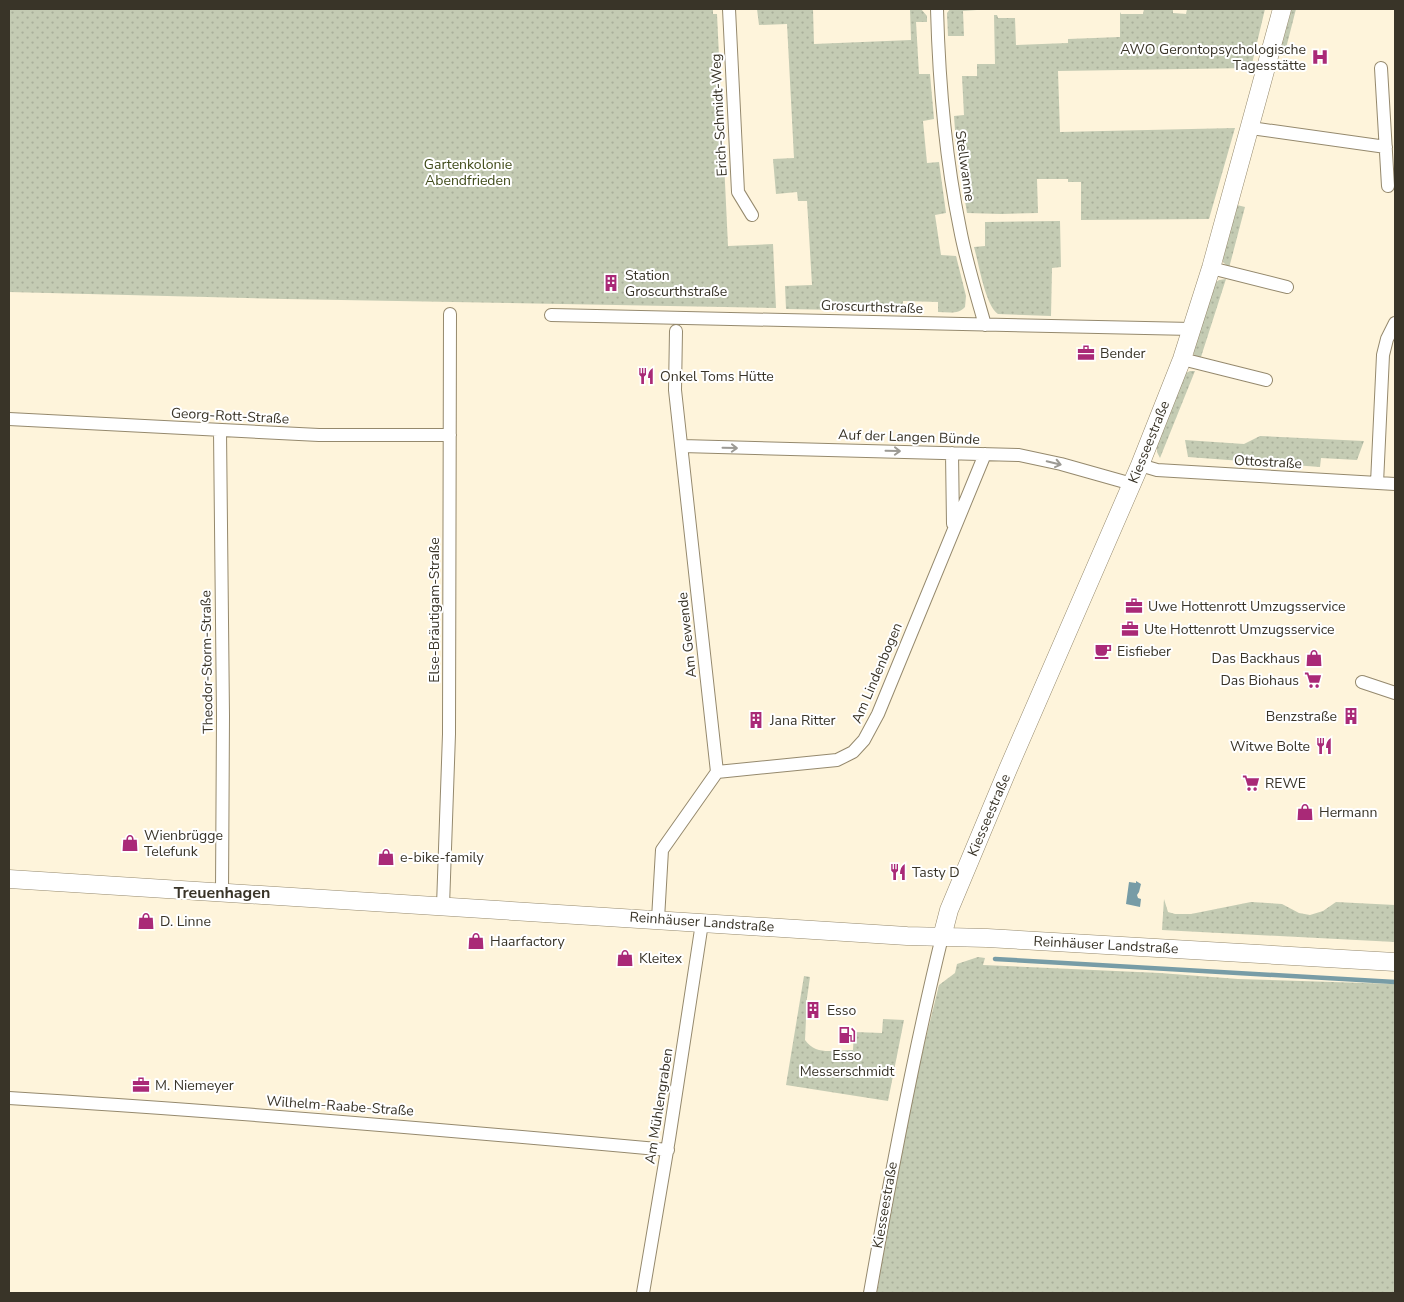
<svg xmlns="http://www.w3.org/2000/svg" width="1404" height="1302" viewBox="0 0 1404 1302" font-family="'Nunito Sans',sans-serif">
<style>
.green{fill:url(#green-dots)}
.water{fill:#779ca6}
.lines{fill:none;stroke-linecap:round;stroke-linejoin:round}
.stream{stroke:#779ca6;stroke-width:4.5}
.street-casing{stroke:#95896d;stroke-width:14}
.secondary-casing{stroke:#95896d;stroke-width:19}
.street{stroke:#fff;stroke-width:12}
.secondary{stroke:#fff;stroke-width:18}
.oneway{stroke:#9c9a94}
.labels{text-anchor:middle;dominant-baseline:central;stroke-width:4;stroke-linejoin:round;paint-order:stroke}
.poi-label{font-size:14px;fill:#393428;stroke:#fff;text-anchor:start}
.street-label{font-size:14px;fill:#393428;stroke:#fff}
.park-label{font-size:14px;fill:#404b1a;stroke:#fff}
.quarter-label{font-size:16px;font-weight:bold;fill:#393428;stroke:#fff}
</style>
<defs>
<pattern id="green-dots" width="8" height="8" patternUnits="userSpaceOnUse" patternTransform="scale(1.25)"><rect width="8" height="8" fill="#c4cbb3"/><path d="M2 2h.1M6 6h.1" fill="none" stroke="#a9af9a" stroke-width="1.8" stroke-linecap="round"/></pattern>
</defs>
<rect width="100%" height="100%" fill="#fef4db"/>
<path class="green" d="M9,9H713V14H717L728,246L773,244L776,308L285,299L9,292Z
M757,9H813L814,44L911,40L910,9H921L927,16V22H916L919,74H930L934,119L923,121L927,163L939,162L946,213L935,215L941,255L956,256L966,296L965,307C958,315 948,312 938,312V302L903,301L902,311L786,309L785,286L812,285L807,201H798L797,192L776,194L773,159L794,158L787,24L759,25Z
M950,9H977V10L963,11L964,36H948L947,13Z
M1144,9H1173V13L1186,14L1187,9H1230V10L1265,9L1251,68L1058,71L1060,132L1235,128L1209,219L1081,220V182H1068V179H1037L1038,213L1001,214L967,213L956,144L954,116L964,115L962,76H977V64H995L994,15H997L998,18H1015L1016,45L1068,43V39L1120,37V12L1121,14H1143Z
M1291,9H1296L1284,56L1280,50Z
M1237,205L1245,207L1229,268L1223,262L1222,257Z
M1060,221L1061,267L1052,268L1051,316L998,314C985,305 979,264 974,247L985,246V222Z
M1226,279L1200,360L1195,357L1193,351L1215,283L1219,280Z
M1190,371H1195L1160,458L1157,452V443L1186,373Z
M1260,436L1364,441L1357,460L1321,458L1320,467L1188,457L1185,440L1244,444Z
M1164,899L1168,912L1175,914H1191L1251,902L1282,904L1299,913L1310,915L1323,911L1336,902L1395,905V942L1162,930Z
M978,957L985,958L983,965L1160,973L1238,979L1395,984V1293H877L896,1174L919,1066L939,985L955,973L957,964Z
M804,976L810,977L807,998L805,1040C817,1057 836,1049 853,1050L854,1032L882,1033L883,1019L904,1020L888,1101L786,1085Z"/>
<path class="water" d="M1136,881L1141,884L1139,892L1137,895L1138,898L1141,899L1140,907L1126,904L1129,882L1136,883Z"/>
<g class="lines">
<path class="stream" d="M995,959L1395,982"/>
<g class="street-casing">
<path id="street" d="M729,9L738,192L752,215
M937,9C939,83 945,156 960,229C966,261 976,293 985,325
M1381,68L1388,186
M1251,128L1386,147
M1211,268L1287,287
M551,315L1192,329
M1182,359L1266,380
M9,419L319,435H450
M220,431L223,716L222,893
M682,446L1019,455L1061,464L1132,484
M952,453L953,524
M1140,465L1157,470L1395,484
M1377,483L1383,355L1387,339L1395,323
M1362,682L1395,693
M717,772L837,760L853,752L864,740L878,714L985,454
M443,906L449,734L450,314
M658,919L662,850L717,772L675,390L676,331
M9,1098C229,1111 448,1130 668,1150
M643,1293L669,1139L702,923
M870,1293C891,1173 913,1055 942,937"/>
</g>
<g class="secondary-casing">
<path id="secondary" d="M9,879L907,936L987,938L1395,962
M942,937L949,910L1008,769L1140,465L1182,359L1211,268L1282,9"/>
</g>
<use href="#street" class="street"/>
<use href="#secondary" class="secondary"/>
</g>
<defs><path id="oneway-shaft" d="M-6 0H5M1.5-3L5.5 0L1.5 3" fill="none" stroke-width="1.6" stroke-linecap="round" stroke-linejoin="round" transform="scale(1.25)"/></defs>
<g class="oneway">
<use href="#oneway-shaft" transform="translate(730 448) rotate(1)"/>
<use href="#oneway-shaft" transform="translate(893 451) rotate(1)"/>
<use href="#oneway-shaft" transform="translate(1054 463) rotate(13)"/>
</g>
<defs>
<g id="hospital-bare" transform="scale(1.35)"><path d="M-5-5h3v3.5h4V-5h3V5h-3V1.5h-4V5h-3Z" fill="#a92977" stroke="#fff" stroke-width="2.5" paint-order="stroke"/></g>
<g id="building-bare" transform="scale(1.35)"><path d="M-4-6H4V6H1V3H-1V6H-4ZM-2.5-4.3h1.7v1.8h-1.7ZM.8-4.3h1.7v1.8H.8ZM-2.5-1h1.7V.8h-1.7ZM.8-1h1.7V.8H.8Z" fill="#a92977" stroke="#fff" stroke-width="2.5" paint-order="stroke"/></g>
<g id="office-bare" transform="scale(1.35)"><path d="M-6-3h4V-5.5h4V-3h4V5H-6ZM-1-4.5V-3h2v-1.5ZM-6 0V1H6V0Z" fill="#a92977" stroke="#fff" stroke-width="2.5" paint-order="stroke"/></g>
<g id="restaurant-bare" transform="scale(1.35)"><path d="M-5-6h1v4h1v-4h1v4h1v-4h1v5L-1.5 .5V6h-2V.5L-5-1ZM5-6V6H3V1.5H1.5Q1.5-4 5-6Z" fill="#a92977" stroke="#fff" stroke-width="2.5" paint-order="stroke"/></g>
<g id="cafe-bare" transform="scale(1.35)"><path d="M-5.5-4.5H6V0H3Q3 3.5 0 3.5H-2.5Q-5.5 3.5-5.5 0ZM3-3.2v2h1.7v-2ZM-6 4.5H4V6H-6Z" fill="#a92977" stroke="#fff" stroke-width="2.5" paint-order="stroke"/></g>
<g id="shop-bare" transform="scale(1.35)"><path d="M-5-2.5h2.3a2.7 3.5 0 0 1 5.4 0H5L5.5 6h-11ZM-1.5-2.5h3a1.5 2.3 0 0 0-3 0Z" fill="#a92977" stroke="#fff" stroke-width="2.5" paint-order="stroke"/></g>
<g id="supermarket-bare" transform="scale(1.35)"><path d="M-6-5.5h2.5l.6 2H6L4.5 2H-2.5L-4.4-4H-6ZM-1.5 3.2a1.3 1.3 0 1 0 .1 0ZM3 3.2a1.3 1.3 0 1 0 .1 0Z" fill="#a92977" stroke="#fff" stroke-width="2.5" paint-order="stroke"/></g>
<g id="fuel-bare" transform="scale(1.35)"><path d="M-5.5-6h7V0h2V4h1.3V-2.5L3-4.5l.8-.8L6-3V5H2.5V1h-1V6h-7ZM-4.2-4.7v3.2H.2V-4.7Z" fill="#a92977" stroke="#fff" stroke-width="2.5" paint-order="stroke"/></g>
</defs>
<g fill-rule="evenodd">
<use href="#hospital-bare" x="1320" y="57"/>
<use href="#building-bare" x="611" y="283"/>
<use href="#office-bare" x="1086" y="353"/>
<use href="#restaurant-bare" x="646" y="376"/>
<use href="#office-bare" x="1134" y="606"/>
<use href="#office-bare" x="1130" y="629"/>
<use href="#cafe-bare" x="1103" y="651"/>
<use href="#shop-bare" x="1314" y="658"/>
<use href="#supermarket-bare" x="1313" y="680"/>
<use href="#building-bare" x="1351" y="716"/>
<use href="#building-bare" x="756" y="720"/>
<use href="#restaurant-bare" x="1324" y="746"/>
<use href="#supermarket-bare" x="1251" y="783"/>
<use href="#shop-bare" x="1305" y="812"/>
<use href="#shop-bare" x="130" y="843"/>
<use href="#shop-bare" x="386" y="857"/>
<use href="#restaurant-bare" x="898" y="872"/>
<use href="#shop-bare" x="146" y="921"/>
<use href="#shop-bare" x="476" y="941"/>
<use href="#shop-bare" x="625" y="958"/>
<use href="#building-bare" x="813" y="1010"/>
<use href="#fuel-bare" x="847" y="1035"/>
<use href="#office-bare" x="141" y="1085"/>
</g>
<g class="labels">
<g class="poi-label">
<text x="1306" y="49" text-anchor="end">AWO Gerontopsychologische<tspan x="1306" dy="16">Tagesstätte</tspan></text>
<text x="625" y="275">Station<tspan x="625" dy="16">Groscurthstraße</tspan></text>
<text x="1100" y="353">Bender</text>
<text x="660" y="376">Onkel Toms Hütte</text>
<text x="1148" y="606">Uwe Hottenrott Umzugsservice</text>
<text x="1144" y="629">Ute Hottenrott Umzugsservice</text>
<text x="1117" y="651">Eisfieber</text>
<text x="1300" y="658" text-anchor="end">Das Backhaus</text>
<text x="1299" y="680" text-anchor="end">Das Biohaus</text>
<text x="1337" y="716" text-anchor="end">Benzstraße</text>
<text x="770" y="720">Jana Ritter</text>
<text x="1310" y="746" text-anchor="end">Witwe Bolte</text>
<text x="1265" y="783">REWE</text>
<text x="1319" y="812">Hermann</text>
<text x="144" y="835">Wienbrügge<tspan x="144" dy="16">Telefunk</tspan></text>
<text x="400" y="857">e-bike-family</text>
<text x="912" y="872">Tasty D</text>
<text x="160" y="921">D. Linne</text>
<text x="490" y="941">Haarfactory</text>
<text x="639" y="958">Kleitex</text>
<text x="827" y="1010">Esso</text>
<text x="847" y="1055" text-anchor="middle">Esso<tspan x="847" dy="16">Messerschmidt</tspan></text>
<text x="155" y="1085">M. Niemeyer</text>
</g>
<g class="street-label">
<text transform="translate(719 115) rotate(-93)">Erich-Schmidt-Weg</text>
<text transform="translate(965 166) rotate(82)">Stellwanne</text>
<text transform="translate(872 307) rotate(2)">Groscurthstraße</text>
<text transform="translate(230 416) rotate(3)">Georg-Rott-Straße</text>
<text transform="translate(909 437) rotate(2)">Auf der Langen Bünde</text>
<text transform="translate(1149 442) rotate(-68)">Kiesseestraße</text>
<text transform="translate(1268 462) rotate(3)">Ottostraße</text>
<text transform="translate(434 610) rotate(-90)">Else-Bräutigam-Straße</text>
<text transform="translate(687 635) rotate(-96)">Am Gewende</text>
<text transform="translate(207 662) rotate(-91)">Theodor-Storm-Straße</text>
<text transform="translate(877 673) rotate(-67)">Am Lindenbogen</text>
<text transform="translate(989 815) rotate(-67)">Kiesseestraße</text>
<text transform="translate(702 922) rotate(4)">Reinhäuser Landstraße</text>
<text transform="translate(1106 945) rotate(3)">Reinhäuser Landstraße</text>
<text transform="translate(340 1106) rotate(4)">Wilhelm-Raabe-Straße</text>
<text transform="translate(659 1106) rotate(-81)">Am Mühlengraben</text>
<text transform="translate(885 1205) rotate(-80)">Kiesseestraße</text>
</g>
<g class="park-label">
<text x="468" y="164">Gartenkolonie<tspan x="468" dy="16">Abendfrieden</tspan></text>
</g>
<g class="quarter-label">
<text x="222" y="893">Treuenhagen</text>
</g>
</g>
<rect width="1404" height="1302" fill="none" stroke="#393428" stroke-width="20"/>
</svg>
